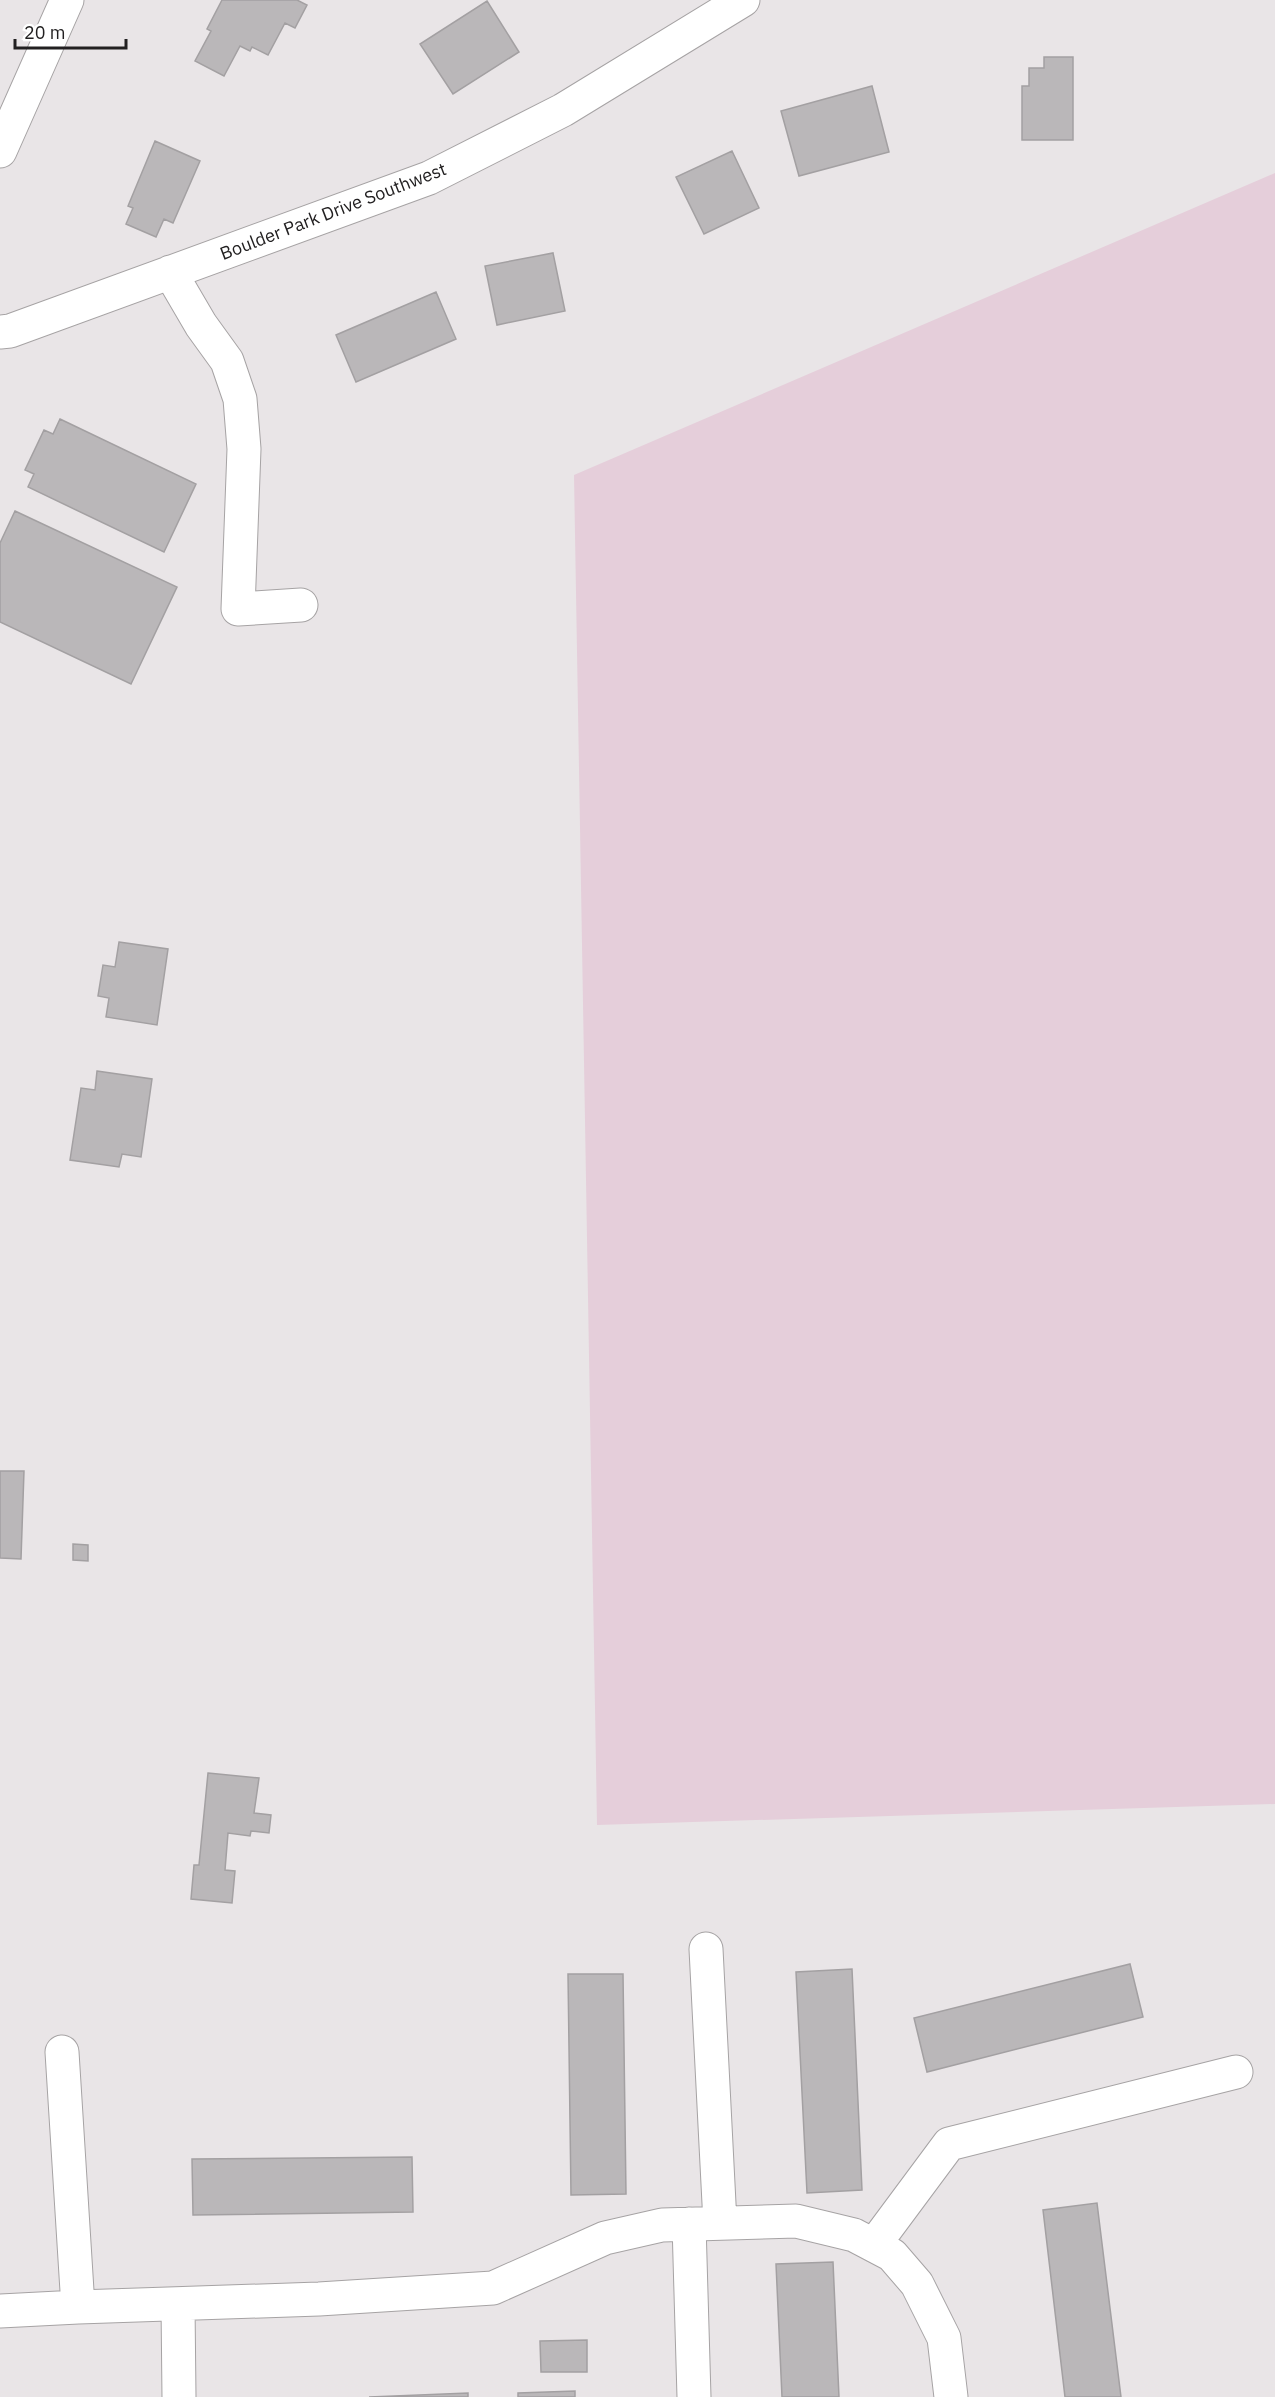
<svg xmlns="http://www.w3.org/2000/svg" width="1275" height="2397" viewBox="0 0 1275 2397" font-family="'IBM Plex Sans',sans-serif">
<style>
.green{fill:#e5ceda}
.building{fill:#bab7b9;stroke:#a3a0a2;stroke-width:1.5}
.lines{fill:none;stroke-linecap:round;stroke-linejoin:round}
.minor-casing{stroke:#a6a3a4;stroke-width:35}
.minor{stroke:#fff;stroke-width:33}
.labels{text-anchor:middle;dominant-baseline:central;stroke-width:4.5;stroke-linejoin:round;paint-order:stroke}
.street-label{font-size:18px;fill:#222021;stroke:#fff}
</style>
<rect width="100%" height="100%" fill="#e9e5e7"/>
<path class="green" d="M1275,173V1804L597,1825L574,475Z"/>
<path class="building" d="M222,0H297L307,5L295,28L285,23L268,55L252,47L250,51L240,46L224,76L195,61L211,31L207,29Z
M487,1L519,52L453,94L420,44Z
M1044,57H1073V140H1022V86H1029V68H1044Z
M872,86L889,152L799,176L781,111Z
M155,141L200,161L173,223L164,219L156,237L126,224L133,208L128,206Z
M732,151L759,208L704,234L676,177Z
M553,253L565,311L497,325L485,266Z
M436,292L456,339L356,382L336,335Z
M60,419L196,484L164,552L28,487L34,474L25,470L44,430L53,434Z
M15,511L177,587L131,684L0,622V543Z
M119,942L168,949L157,1025L106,1017L109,998L98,996L103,965L115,967Z
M97,1071L152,1079L141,1157L122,1154L119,1167L70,1160L81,1088L95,1090Z
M0,1471H24L21,1559L0,1558Z
M73,1544L88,1545V1561L73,1560Z
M208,1773L259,1778L254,1813L271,1815L269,1833L251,1831L250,1836L228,1833L225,1870L235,1871L232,1903L191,1899L194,1865H199Z
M1130,1964L1143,2017L927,2072L914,2018Z
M852,1969L862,2190L807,2193L796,1972Z
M568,1974H623L626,2194L571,2195Z
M412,2157L413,2212L193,2215L192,2159Z
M1097,2203L1121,2397H1065L1043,2210Z
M833,2262L839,2397H782L776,2264Z
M587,2340V2372H541L540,2341Z
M575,2391V2397H518V2393Z
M468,2393V2397H369Z"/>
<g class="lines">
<g class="minor-casing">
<path id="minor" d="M0,151L67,0
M170,272L201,325L227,361L240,399L244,449L238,609L301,605
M0,332L10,331L429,178L563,110L743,0
M706,1949L720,2223
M62,2052L78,2307
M689,2224L694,2397
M874,2245L949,2144L1236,2072
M178,2304L179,2397
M0,2311L78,2307L319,2299L493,2288L605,2238L662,2225L796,2221L854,2235L892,2255L917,2284L944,2338L951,2397"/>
</g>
<use href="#minor" class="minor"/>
</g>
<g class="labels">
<g class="street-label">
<text transform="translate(333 211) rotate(-21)">Boulder Park Drive Southwest</text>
</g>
</g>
<path d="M15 39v9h111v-9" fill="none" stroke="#222021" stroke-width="3"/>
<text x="24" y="39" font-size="18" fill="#222021" stroke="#ffffff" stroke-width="4.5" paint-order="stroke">20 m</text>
</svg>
